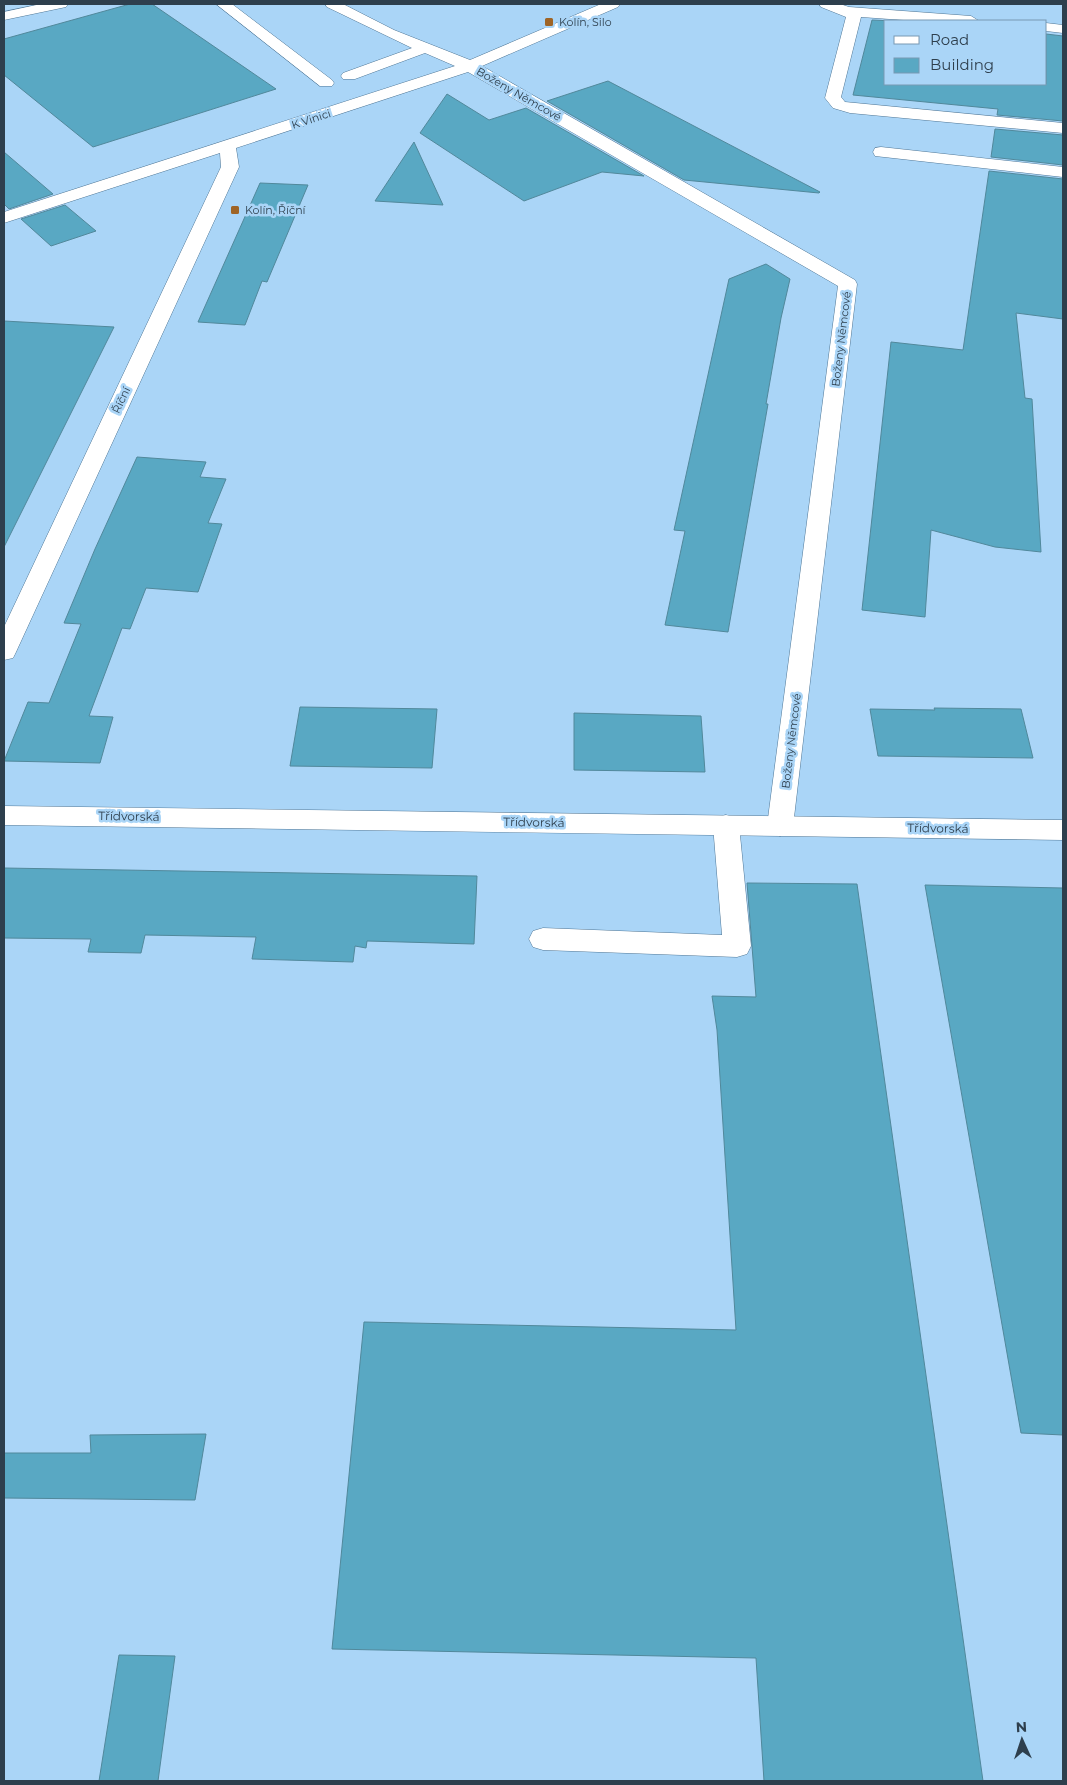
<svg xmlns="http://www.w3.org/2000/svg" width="1067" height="1785" viewBox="0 0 1067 1785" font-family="Montserrat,sans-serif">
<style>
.building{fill:#59a8c3;stroke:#51889b}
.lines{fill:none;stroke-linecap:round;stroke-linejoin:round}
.minor-casing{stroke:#507796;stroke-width:1}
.major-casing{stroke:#507796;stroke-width:1}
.minor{fill:#fff;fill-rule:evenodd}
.major{fill:#fff;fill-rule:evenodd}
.poi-dot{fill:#9f6425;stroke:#aad5f7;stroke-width:2}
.labels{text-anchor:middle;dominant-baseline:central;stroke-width:5;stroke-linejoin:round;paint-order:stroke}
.far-poi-label{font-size:11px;fill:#2e3f4d;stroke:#aad5f7;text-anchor:start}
.far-street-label{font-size:11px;fill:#2e3f4d;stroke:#aad5f7}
.street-label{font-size:12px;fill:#2e3f4d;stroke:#aad5f7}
</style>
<rect width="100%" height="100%" fill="#aad5f7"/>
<path class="building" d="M130,4H152L276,89L93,147L4,75V39Z
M872,20L895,21H886V84H1046V34L1063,36V121L997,115L998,109L853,95Z
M608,81L820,192L819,193L684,180L547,101Z
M447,94L489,120L526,108L644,176L602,172L524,201L420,133Z
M995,129L1063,135V165L991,157Z
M414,142L443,205L375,201Z
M4,152L53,194L9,209L4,204Z
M989,171L1063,179V319L1016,313L1025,398L1032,399L1041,552L995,547L931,530L925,617L862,610L891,342L963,350Z
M260,183L308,185L267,282L262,281L245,325L198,322Z
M65,205L96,231L51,246L21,219Z
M766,264L790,279L781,318L766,404H768L728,632L665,625L685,531L674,530L729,279Z
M4,321L114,327L4,547Z
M137,457L206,462L200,477L226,479L208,523L222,524L198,592L146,588L130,629L122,628L89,716L113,717L100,763L4,761L28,702L49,703L81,624L64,623L95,549Z
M300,707L437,709L432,768L290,766Z
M934,708L1021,709L1033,758L878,756L870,709L935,710Z
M574,713L701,716L705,772L574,770Z
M4,868L477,876L474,944L367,941L366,948L355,946L353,962L252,959L256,937L145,935L141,953L88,952L91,939L4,938Z
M747,883L857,884L983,1781H764L756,1658L332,1649L364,1322L736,1330L717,1030L712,996L756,997Z
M925,885L1063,888V1435L1021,1433Z
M206,1434L195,1500L4,1498V1453H91L90,1435Z
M119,1655L175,1656L158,1781H99Z"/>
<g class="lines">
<g class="minor-casing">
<path id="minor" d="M41,4H68L66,7L4,20V12Z
M216,4H232L332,80L334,83L332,86H320Z
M325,4H343L394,30L470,60L601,4H620L618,7L482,66L855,280L857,284L793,826L789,833L780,836L771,833L767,826L838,286L468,72L236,148L239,167L16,652L13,658L4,660V627L221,167L220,153L4,223V212L455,66L425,53L355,79H343L341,76L343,73L412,48L327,7Z
M819,4H840L849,7L971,16L979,21H918L861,17L841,97L845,102L1063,123V133L850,113L833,108L825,98L846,17L821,7Z
M1046,23L1063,25V33L1046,31Z
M881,147L1063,167V177L875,156L873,152L875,148Z
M726,815L735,818L739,825L751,946L747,954L737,957L543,950L533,947L529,939L533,931L543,928L722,935L713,825L717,818Z"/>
</g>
<g class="major-casing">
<path id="major" d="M4,806L1063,820V840L4,825Z"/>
</g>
<use href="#minor" class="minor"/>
<use href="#major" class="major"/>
</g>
<g class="poi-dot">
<rect x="544" y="17" width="10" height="10" rx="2.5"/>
<rect x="230" y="205" width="10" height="10" rx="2.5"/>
</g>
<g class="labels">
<g class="far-poi-label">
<text x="559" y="22">Kolín, Silo</text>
<text x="245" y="210">Kolín, Říční</text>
</g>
<g class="far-street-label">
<text transform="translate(519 94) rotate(30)">Boženy Němcové</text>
<text transform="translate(311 119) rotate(-18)">K Vinici</text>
<text transform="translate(841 339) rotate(-83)">Boženy Němcové</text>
<text transform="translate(121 400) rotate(-65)">Říční</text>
<text transform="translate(791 741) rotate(-83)">Boženy Němcové</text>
</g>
<g class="street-label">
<text transform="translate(129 816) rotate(1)">Třídvorská</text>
<text transform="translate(534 822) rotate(1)">Třídvorská</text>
<text transform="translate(938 828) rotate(1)">Třídvorská</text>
</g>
</g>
<rect width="1067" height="1785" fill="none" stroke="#2e3f4d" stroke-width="10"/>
<rect x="884" y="20" width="162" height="65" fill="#aad5f7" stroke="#7899b3"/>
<rect x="894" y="36" width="25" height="8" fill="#ffffff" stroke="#7899b3"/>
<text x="930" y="45" font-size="15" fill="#2e3f4d">Road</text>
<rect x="894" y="58" width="25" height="15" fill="#59a8c3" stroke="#7899b3"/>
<text x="930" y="70" font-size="15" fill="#2e3f4d">Building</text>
<g transform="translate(1022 1740) rotate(357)" stroke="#aad5f7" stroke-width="4" paint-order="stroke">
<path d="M0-4L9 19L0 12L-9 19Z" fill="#2e3f4d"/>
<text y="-8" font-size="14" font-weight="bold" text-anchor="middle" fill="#2e3f4d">N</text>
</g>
</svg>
